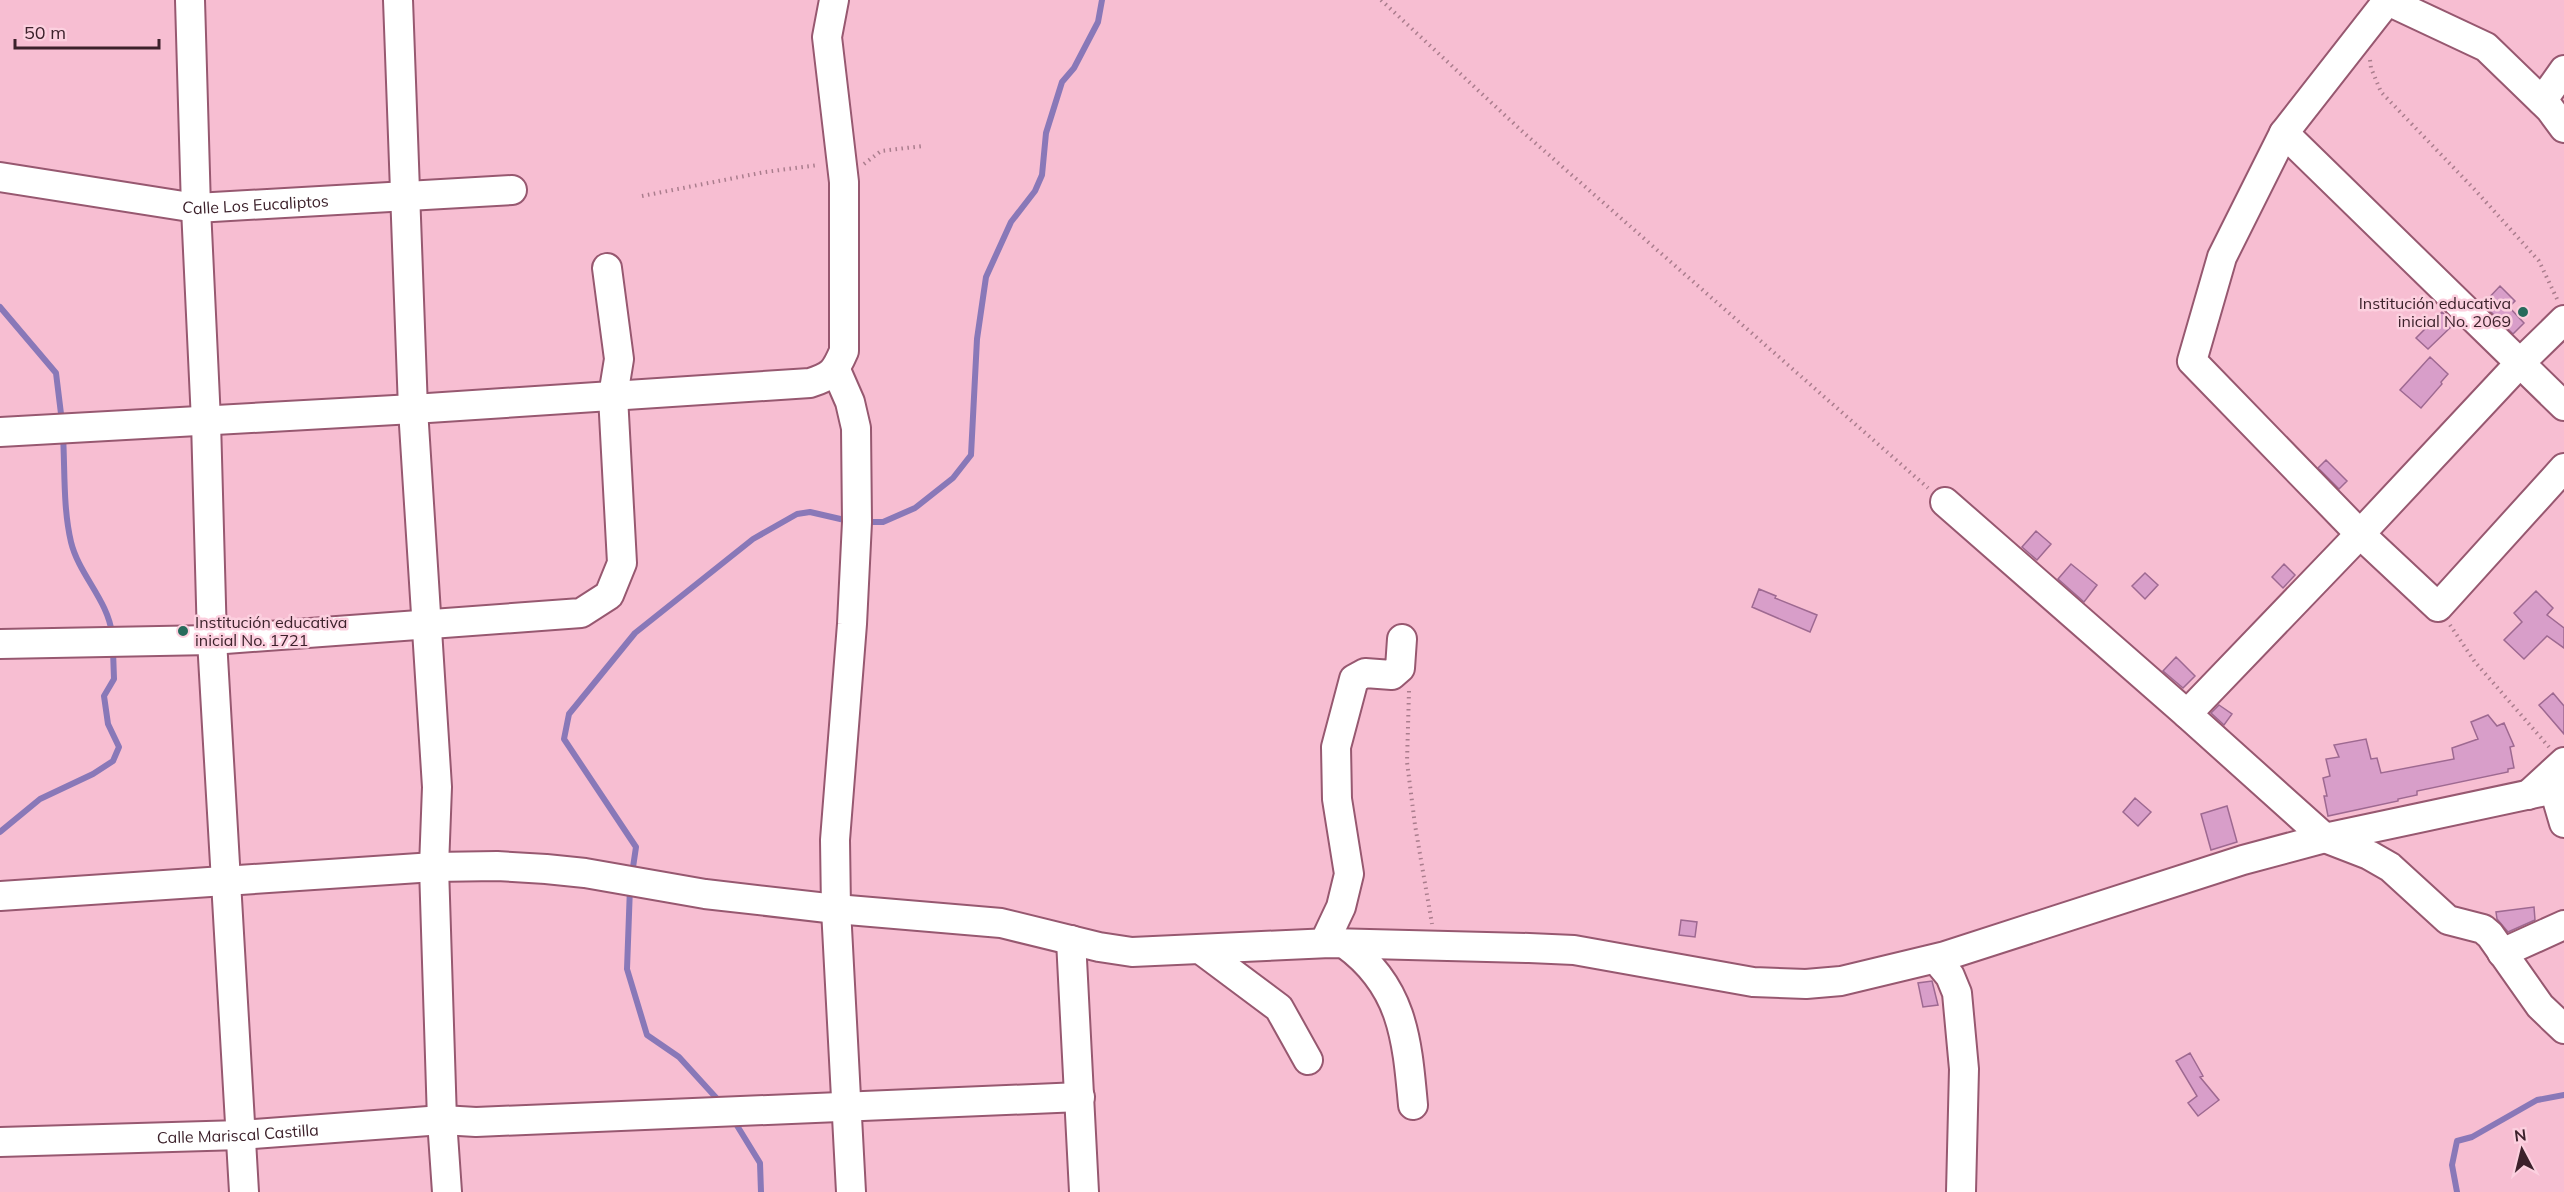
<svg xmlns="http://www.w3.org/2000/svg" width="2564" height="1192" viewBox="0 0 2564 1192" font-family="Mulish,sans-serif">
<style>
.lines{fill:none;stroke-linecap:round;stroke-linejoin:round}
.stream{stroke:#8978b8;stroke-width:6}
.building{fill:#d89ec9;stroke:#9e6991;stroke-width:1.5}
.minor-casing{stroke:#975870;stroke-width:32}
.path{stroke:#aa7d8d;stroke-width:4;stroke-dasharray:1.5 4.5;stroke-linecap:butt}
.minor{stroke:#fff;stroke-width:28}
.poi-dot{fill:#276a5b;stroke:#fcd0df;stroke-width:2}
.labels{text-anchor:middle;dominant-baseline:central;stroke-width:5;stroke-linejoin:round;paint-order:stroke}
.street-label{font-size:16px;fill:#3c212b;stroke:#fcd0df}
.poi-label{font-size:16px;fill:#3c212b;stroke:#fcd0df;text-anchor:end}
</style>
<rect width="100%" height="100%" fill="#f7bed2"/>
<g class="lines">
<path class="stream" d="M0,307L56,373L62,422
M63,435C65,470 63,508 71,542C79,575 108,600 112,634
M865,522H883L915,508L953,478L971,455L977,339L986,277L1011,222L1035,191L1042,175L1046,133L1062,82L1074,68L1098,22L1102,0
M0,832L40,799L93,774L113,761L119,747L108,724L104,696L114,679L113,650
M632,874L636,847L564,739L569,714L635,633L753,539L797,514L810,512L849,521
M630,887L627,969L647,1035L679,1057L720,1102
M733,1119L760,1163L761,1192
M2457,1192L2452,1165L2457,1141L2472,1137L2537,1100L2564,1095"/>
</g>
<path class="building" d="M2500,286L2515,301L2509,307L2524,323L2513,334L2483,304Z
M2442,312L2454,324L2428,349L2416,338Z
M2430,357L2448,374L2441,382L2442,384L2421,408L2400,390Z
M2326,460L2347,481L2339,489L2318,468Z
M2036,531L2051,544L2037,560L2022,547Z
M2071,564L2097,585L2084,602L2058,579Z
M2284,564L2295,575L2283,588L2272,577Z
M2145,573L2158,585L2145,599L2132,586Z
M1759,589L1776,596L1775,598L1817,615L1810,632L1752,607Z
M2536,591L2553,608L2547,615L2564,628V648L2547,636L2524,659L2504,640L2522,622L2514,613Z
M2176,657L2195,676L2183,688L2163,671Z
M2553,693L2564,706V734L2539,705Z
M2219,705L2232,714L2224,725L2211,713Z
M2488,715L2497,726L2504,723L2514,746L2510,747L2514,768L2508,769V772L2417,791V795L2398,799V801L2328,816L2324,796H2327L2323,778L2330,776L2326,759L2339,757L2334,745L2366,739L2371,759L2377,758L2381,773L2454,759L2452,748L2478,739L2471,722Z
M2135,798L2151,812L2138,826L2123,812Z
M2227,806L2237,842L2211,850L2201,814Z
M2534,907L2535,920L2508,932L2497,919L2496,912Z
M1681,920L1697,922L1695,937L1679,935Z
M1932,981L1938,1005L1923,1007L1918,983Z
M2190,1053L2203,1076L2200,1077L2219,1100L2198,1116L2188,1103L2197,1096L2176,1061Z"/>
<g class="lines">
<g class="minor-casing">
<g id="minor">
<path d="M190,0L196,208L206,421L212,640L244,1192"/>
<path d="M398,0L413,409L437,787L434,867L442,1120L447,1192"/>
<path d="M2388,0L2284,133L2222,257L2192,361L2360,534L2438,607L2564,468"/>
<path d="M2388,1L2486,47L2550,109L2564,128"/>
<path d="M2542,101L2564,70"/>
<path d="M2284,133L2564,406"/>
<path id="s1" d="M0,177L196,208L512,190"/>
<path d="M836,370L850,402L856,428L857,522L852,624L835,840L836,909L851,1192"/>
<path d="M0,432L413,409L810,383C832,376 835,372 844,351V182L827,37L834,0"/>
<path d="M1945,502L2187,714L2325,838L2369,855L2390,867L2448,920L2483,929L2490,935L2540,1006L2564,1029"/>
<path d="M0,644L212,640L581,613L609,595L622,563L613,396L619,359L607,268"/>
<path d="M2187,714L2360,534L2519,364L2564,320"/>
<path d="M2554,789L2564,823"/>
<path d="M2528,795L2564,762"/>
<path d="M0,896L434,867L497,866L546,869L585,873L705,894L836,909L1001,923L1099,947L1132,952L1330,943L1529,948L1574,950L1753,982L1806,984L1841,981L1945,956L2243,860L2325,838L2564,787"/>
<path d="M1071,940L1084,1192"/>
<path d="M1324,943L1341,907L1349,874L1337,799L1336,747L1354,679L1365,673L1392,675L1400,668L1402,639"/>
<path d="M1345,944C1403,986 1407,1039 1413,1105"/>
<path d="M1200,949L1279,1008L1308,1060"/>
<path d="M2502,953L2564,925"/>
<path d="M1936,959L1950,976L1957,993L1964,1069L1961,1192"/>
<path id="s2" d="M0,1142L241,1135L442,1120L476,1122L1080,1097"/>
</g>
</g>
<path class="path" d="M1381,0L1524,133L1928,488
M2370,60L2371,68L2381,92L2476,191L2539,261L2557,299
M864,164L881,151L923,146
M642,196L765,172L818,165
M2450,625L2475,662L2549,747
M1409,691L1407,762L1415,825L1432,924"/>
<use href="#minor" class="minor"/>
</g>
<g class="poi-dot">
<circle cx="2523" cy="312" r="6"/>
<circle cx="183" cy="631" r="6"/>
</g>
<g class="labels">
<g class="street-label">
<text stroke="none"><textPath href="#s1" startOffset="258">Calle Los Eucaliptos</textPath></text>
<text stroke="none"><textPath href="#s2" startOffset="238">Calle Mariscal Castilla</textPath></text>
</g>
<g class="poi-label">
<text x="2511" y="303">Institución educativa<tspan x="2511" dy="18">inicial No. 2069</tspan></text>
<text x="195" y="622" text-anchor="start">Institución educativa<tspan x="195" dy="18">inicial No. 1721</tspan></text>
</g>
</g>
<g transform="translate(2522 1150) rotate(353)" stroke="#fcd0df" stroke-width="4.5" paint-order="stroke">
<path d="M0-4.5L10 22L0 15L-10 22Z" fill="#3c212b"/>
<text y="-9" font-size="16" font-weight="bold" text-anchor="middle" fill="#3c212b">N</text>
</g>
<path d="M15 39v9h144v-9" fill="none" stroke="#3c212b" stroke-width="3"/>
<text x="24" y="39" font-size="18" fill="#3c212b" stroke="#fcd0df" stroke-width="4.5" paint-order="stroke">50 m</text>
</svg>
